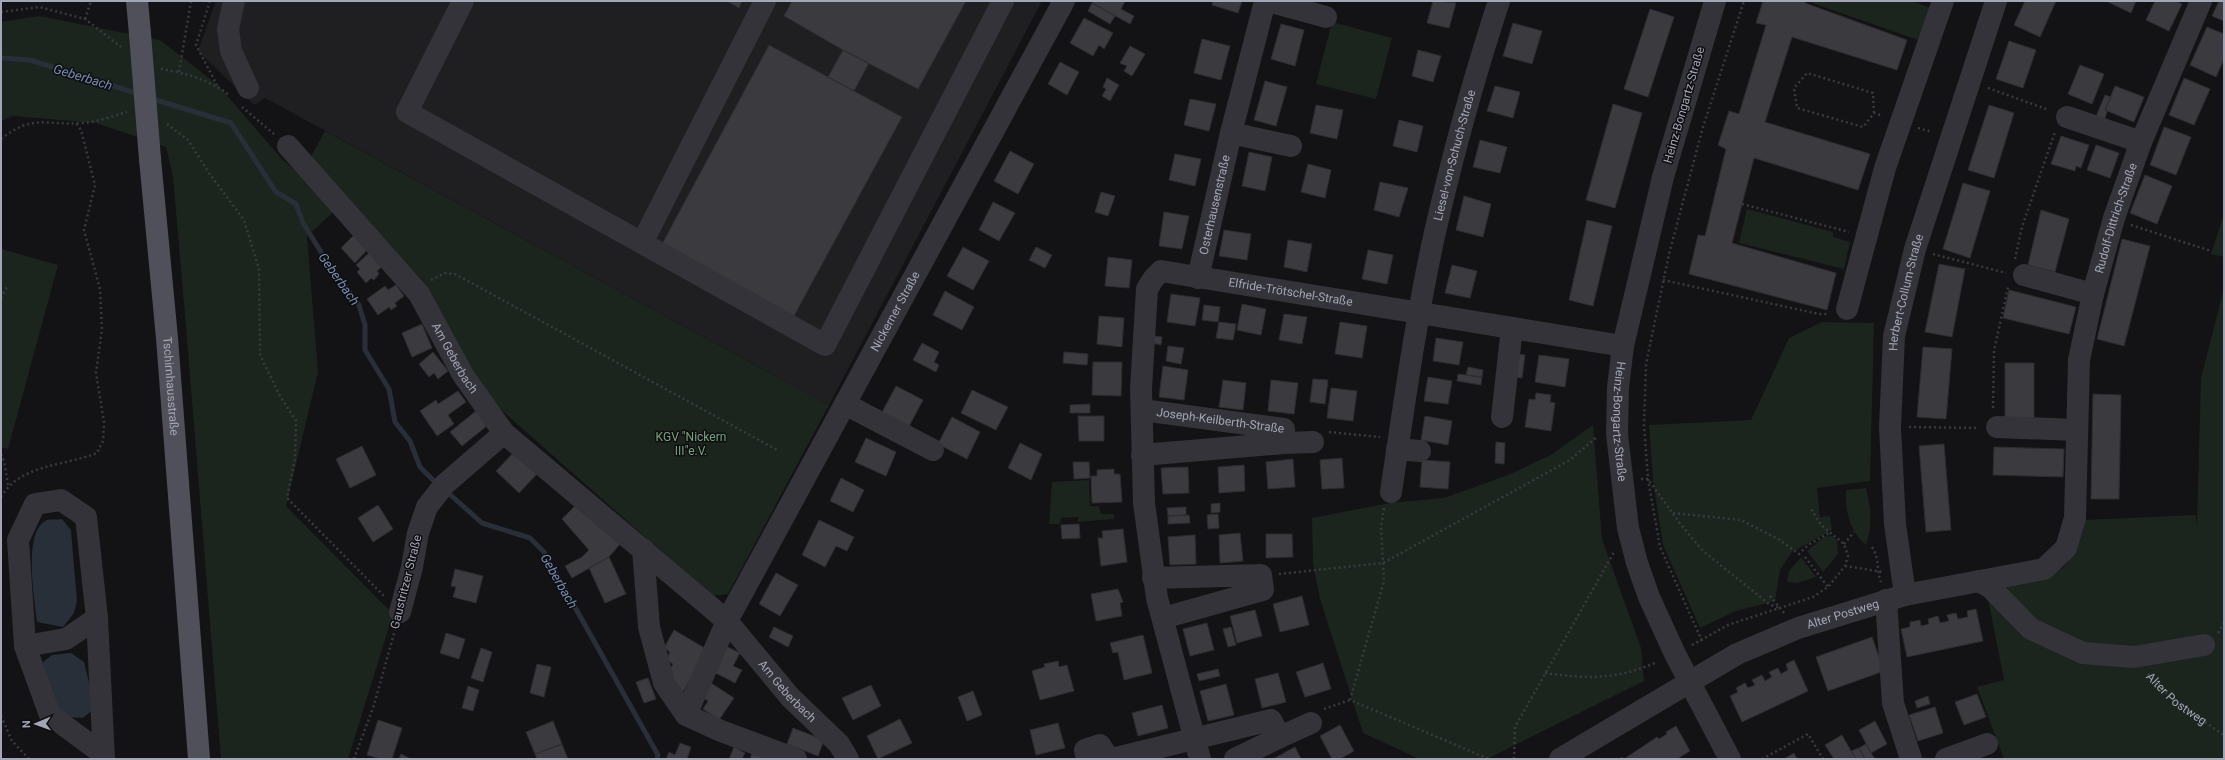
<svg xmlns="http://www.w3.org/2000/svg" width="2225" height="760" viewBox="0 0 2225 760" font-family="Roboto,sans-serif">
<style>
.built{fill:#1f1e21}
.green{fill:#1c241e}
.water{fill:#282f39}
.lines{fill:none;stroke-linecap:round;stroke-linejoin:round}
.stream{stroke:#282f39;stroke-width:5}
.building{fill:#3a3a3f;stroke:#2d2c30}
.path{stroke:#393a40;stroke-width:2.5;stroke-dasharray:2 3;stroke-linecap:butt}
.minor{stroke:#333339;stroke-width:22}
.major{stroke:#4f5059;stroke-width:22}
.major-bridge{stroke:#4f5059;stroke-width:22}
.labels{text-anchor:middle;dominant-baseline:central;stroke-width:3;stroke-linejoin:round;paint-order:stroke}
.street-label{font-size:12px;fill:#a3a6b6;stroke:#0e0d0f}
.park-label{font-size:12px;fill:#79a281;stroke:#0e0d0f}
.water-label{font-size:13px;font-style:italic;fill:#778eb3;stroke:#0e0d0f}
</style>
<rect width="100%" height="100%" fill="#131214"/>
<path class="built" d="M216,1H1042L829,405L265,98L254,105L198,51Z"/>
<path class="green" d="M1813,1H1912L1931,8L1918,40L1812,3Z
M39,16L160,40L218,85L281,158L337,209L307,236L318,372L286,506L393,614L348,759H221L186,327L173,177L166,147L96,123L13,116L1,121V22Z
M1332,22L1392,38L1376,99L1316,84Z
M325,131L829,405L728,594L712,596L500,409L309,160Z
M1747,209L1833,232V237L1850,242L1844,269L1739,243Z
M2224,214V257L2211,254Z
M1,249L58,265L8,449L1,447Z
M2224,288V759H2004L1977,687L2004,680L1986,589C2001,586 2038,582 2050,576C2072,565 2082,542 2084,520L2196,515L2197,525L2201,378Z
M1822,322L1874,323L1870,481L1817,488L1820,517L1830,516L1832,530L1792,552L1780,570L1775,601L1736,611L1700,628L1663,545L1653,480L1649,425L1751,420L1789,338Z
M1593,425L1602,539L1641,648L1644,681L1487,759H1419L1363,733L1320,599L1313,564L1312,518L1390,503L1444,498L1508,475L1549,456Z
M1089,480L1090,506H1099L1101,514H1114V519L1078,522V517L1061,518L1060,524H1049L1052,482Z
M1866,488C1871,510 1873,523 1866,545C1849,530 1845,511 1846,490Z
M1832,536L1837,540L1838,554L1823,572L1807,551L1824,537Z
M1801,557L1816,577L1797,583L1787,582L1789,571Z"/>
<path class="water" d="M62,519L71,530L77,601L74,613L63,627L37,622C35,599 22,531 47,520C51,519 58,520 62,519Z
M71,653L84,662L95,708L83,718C78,717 71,718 67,717C52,710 45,676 43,662L52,655Z"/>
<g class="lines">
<path class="stream" d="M1,58L30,60L139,94
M150,98L231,123L276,192L296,204L303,223L326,260L359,305L365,325V350L389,389L395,422L410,441L420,467L438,485
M446,491L482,523L530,538L544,552L658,755L657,759"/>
</g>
<path class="building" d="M727,1H742L739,8Z
M792,1H966L918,89L843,50L784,16Z
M1093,1H1125L1121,9L1134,16L1130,24L1092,3Z
M1213,1H1242L1238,13L1212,5Z
M1433,1L1456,3L1449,28L1427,23Z
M1763,1H1806L1805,3L1907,40L1897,70L1792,37L1765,122L1870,154L1858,190L1754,158L1732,243L1836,273L1827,310L1689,274L1698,235L1705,236L1726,149L1718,145L1729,111L1739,114L1766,25L1756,23Z
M2025,1H2056L2040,37L2014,25Z
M2106,1H2136L2131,13Z
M2155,1H2176L2182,4L2169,31L2146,20Z
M2219,1H2224V21L2212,16Z
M1092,3L1115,16L1110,24L1088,11Z
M1650,9L1674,17L1648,97L1624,89Z
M1084,18L1113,33L1104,49L1099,45L1093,56L1070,43Z
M1513,23L1542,31L1532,64L1503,56Z
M1281,24L1304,30L1295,66L1271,59Z
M2207,27L2224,34V59L2216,77L2190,65Z
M1202,39L1230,46L1221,80L1194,73Z
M2009,41L2036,50L2023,88L1996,79Z
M769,45L902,117L794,316L662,244Z
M1130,46L1145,54L1132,76L1124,71L1127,66L1120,63Z
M843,50L869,63L854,91L828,77Z
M1418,50L1441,56L1433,82L1412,76Z
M1060,62L1079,72L1067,95L1048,84Z
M2080,65L2104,74L2092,104L2068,94Z
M1107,78L1119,85L1110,101L1102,96L1106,89L1103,87Z
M2184,78L2210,89L2194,125L2169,115Z
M1265,81L1287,87L1276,126L1254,120Z
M1495,86L1520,92L1513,118L1487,111Z
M2115,86L2144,97L2134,122L2105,110Z
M2105,95L2111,97L2105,110L2107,111L2104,122L2095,119Z
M1190,99L1216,104L1209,131L1184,125Z
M1613,104L1642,113L1615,208L1586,200Z
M1316,105L1343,110L1337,139L1310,133Z
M1989,105L2014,113L1994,178L1968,170Z
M1399,120L1423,126L1417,152L1393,146Z
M2164,127L2191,137L2176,175L2150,165Z
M2061,136L2089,145L2081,168L2076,166L2075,171L2051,164Z
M1480,140L1507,147L1500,173L1473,167Z
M2096,145L2119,153L2110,178L2087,170Z
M1010,151L1034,164L1018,194L994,181Z
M1249,152L1272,157L1265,191L1242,186Z
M1175,154L1201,159L1195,186L1169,180Z
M1308,164L1331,170L1325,198L1301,192Z
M2145,175L2172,186L2157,224L2130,213Z
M1380,182L1408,188L1399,217L1374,210Z
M1963,183L1990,191L1970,258L1943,249Z
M1101,192L1115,196L1108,216L1095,212Z
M1464,196L1491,204L1483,237L1456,230Z
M993,202L1015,213L999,241L979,230Z
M2041,210L2069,219L2055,272L2028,265Z
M1164,212L1189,216L1182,249L1159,246Z
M1587,220L1612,226L1593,306L1569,300Z
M1224,230L1251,234L1247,260L1219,256Z
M354,235L368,249L355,263L341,248Z
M2122,239L2150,246L2124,346L2097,339Z
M1288,240L1312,244L1307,272L1284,267Z
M963,247L989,261L973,290L947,276Z
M1036,247L1052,255L1045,268L1029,260Z
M373,249L386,263L377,271L379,274L374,280L371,278L366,283L357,272L360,269L356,265Z
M1368,250L1393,255L1387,284L1362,279Z
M1108,257L1132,260L1129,288L1105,286Z
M1939,264L1965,269L1952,337L1925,332Z
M1452,265L1477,271L1470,298L1445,293Z
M396,285L404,296L395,303L397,306L391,310L389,307L378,315L367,299L385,286L388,290Z
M2009,290L2076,307L2069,334L2003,318Z
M945,291L974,307L962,330L933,315Z
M1171,294L1200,298L1195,326L1167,322Z
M1242,304L1266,309L1261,335L1237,330Z
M1204,305L1220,307L1218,322L1202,320Z
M1284,314L1307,317L1302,344L1279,340Z
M1099,316L1124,318L1122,347L1097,344Z
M1219,322L1236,324L1233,340L1216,338Z
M1340,322L1367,326L1362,358L1335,354Z
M422,324L432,348L412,357L402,333Z
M1154,336L1162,337L1161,345L1153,343Z
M1436,338L1463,342L1459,365L1433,361Z
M922,343L939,352L934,362L939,365L936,372L913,360Z
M1168,346L1184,348L1181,364L1166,361Z
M1923,347L1952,349L1946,419L1917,417Z
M433,352L448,371L438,379L434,373L429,377L419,364Z
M1064,352L1088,354L1087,365L1063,363Z
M1517,354L1525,355L1522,378L1514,377Z
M1539,355L1569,359L1565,387L1535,382Z
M1093,362H1122L1121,396L1092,395Z
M2005,363H2034V419H2005Z
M1163,366L1188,370L1184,400L1159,397Z
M1468,367L1483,370L1482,377L1466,375Z
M1458,374L1482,377L1481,385L1457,381Z
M1428,377L1452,381L1448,404L1424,401Z
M1313,379L1328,380L1325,404L1310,402Z
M1223,380L1246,383L1243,410L1219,407Z
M1271,380L1298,383L1294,414L1268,411Z
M896,386L923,400L906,432L879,418Z
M1331,388L1357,391L1353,421L1327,418Z
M972,390L1008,407L996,430L961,413Z
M458,391L466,402L448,415L454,424L437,436L420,411L436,400L438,404Z
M1536,393L1551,395L1550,402L1555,403L1551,431L1525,427L1529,399L1535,400Z
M2093,394L2121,395L2119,499H2091Z
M1090,404V413H1070V405Z
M476,411L488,425L462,446L450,432Z
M1078,416H1104V441H1079Z
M1425,416L1452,421L1448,445L1421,440Z
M952,417L980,432L967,459L938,444Z
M866,438L896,452L886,476L855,462Z
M1496,442L1505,443L1504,464L1495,463Z
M1020,443L1042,454L1031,480L1008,468Z
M1944,444L1951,530L1926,532L1919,446Z
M362,446L376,475L350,488L336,459Z
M1994,447L2064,449L2063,477L1993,475Z
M515,451L538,473L519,493L496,471Z
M1342,458L1344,488L1322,489L1320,460Z
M1293,459L1295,487L1268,489L1266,462Z
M1422,460L1450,462L1448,489L1420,487Z
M1073,462H1089L1090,478L1074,479Z
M1244,465L1245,491L1219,493L1218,467Z
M1188,467L1189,493L1163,494L1161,468Z
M1114,469V474H1120L1122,502L1092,503L1091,476H1097V470Z
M841,478L864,490L853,512L830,501Z
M1220,503V512L1211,513V504Z
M378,505L393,529L373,542L358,518Z
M575,506L620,544L609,557L572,578L565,566L582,557L589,550L562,519Z
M1186,507V515L1168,516L1167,508Z
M1218,514L1219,528L1208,529L1207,515Z
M1189,515L1190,523L1168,524V516Z
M819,520L854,537L847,551L836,546L825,567L802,555Z
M1079,524L1080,538L1062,539L1061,525Z
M1123,529L1127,562L1101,566L1098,538H1103L1102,531Z
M1240,533L1243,561L1220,563L1219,535Z
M1266,534H1292L1293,557L1266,558Z
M1195,535L1196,564L1170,565L1168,537Z
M609,557L626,594L605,603L589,568Z
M455,569L483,576L476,603L453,597L456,587L451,586Z
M776,573L798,585L780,616L759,604Z
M1118,589L1123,602L1120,603L1122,616L1096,621L1091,594Z
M1302,596L1309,625L1280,632L1273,604Z
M1976,609L1983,641L1907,657L1901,629L1910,627V622L1920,620L1921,626L1929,624L1928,619L1938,616L1940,623L1949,621L1947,615L1956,613L1958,619L1968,617L1967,611Z
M1255,610L1262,636L1237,643L1230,616Z
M1207,623L1214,650L1190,656L1183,629Z
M774,627L793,636L788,647L769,637Z
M1231,627L1236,645L1228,647L1223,629Z
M674,630L708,650L683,692L664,680L673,664L666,660L670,652L664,648Z
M446,633L465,639L459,659L440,653Z
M1143,635L1152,673L1124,680L1118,652L1113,653L1110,643Z
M1872,637L1884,671L1828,691L1816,657Z
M724,645L740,653L733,666L742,670L735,683L712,671Z
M481,648L492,652L483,682L471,678Z
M1794,660L1808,691L1742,722L1730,696L1738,692L1736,688L1745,683L1748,688L1755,685L1752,680L1762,675L1765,681L1772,677L1769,672L1778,668L1781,674L1788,670L1786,664Z
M1058,661L1059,667L1067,665L1074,691L1040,700L1032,671L1045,667L1044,664Z
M1323,663L1331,689L1305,697L1296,672Z
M537,664L551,667L544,697L530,693Z
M1218,669L1220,676L1199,681L1197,674Z
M1278,673L1286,702L1262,708L1255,679Z
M648,678L656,699L644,703L636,682Z
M711,683L734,698L719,720L703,709L708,701L702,697Z
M1226,684L1234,715L1208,721L1200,691Z
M871,685L881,706L853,720L842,698Z
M468,686L479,690L473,711L462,708Z
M973,691L982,715L967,721L958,697Z
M1977,694L1986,717L1964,725L1955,702Z
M1928,696L1930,704L1917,708L1915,701Z
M1162,705L1168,728L1138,736L1132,713Z
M1935,707L1943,733L1918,741L1909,715Z
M900,719L912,743L878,759L867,736Z
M378,720L402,728L392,759H381L367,755Z
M553,721L562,744L535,754L526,732Z
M1875,721L1887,744L1871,753L1859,730Z
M1058,723L1065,748L1036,755L1030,730Z
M1340,725L1354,751L1340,759H1332L1320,736Z
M1676,726L1690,751L1677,759H1619L1622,757L1624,759L1657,737L1659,739L1667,734L1666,732Z
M793,728L824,740L818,756L787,744Z
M1842,735L1851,751L1856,759H1834L1825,745Z
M680,743L691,747L687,759H666L669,752L675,755Z
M562,744L568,759H537L535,754Z
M1866,744L1871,753L1875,759H1865L1859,748Z
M734,747L745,753L742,759H729Z
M1295,747L1301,759H1273Z
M1859,748L1865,759H1856L1851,751Z
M753,750L772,759H750Z
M1794,753L1797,759H1784Z
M401,754L411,759H399Z"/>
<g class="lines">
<g class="path">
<path d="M210,1L196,45L217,85"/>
<path d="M1,12L40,7L85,19L121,47"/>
<path d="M85,19L91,1"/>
<path d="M161,69C185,73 211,80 230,96"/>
<path d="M179,72L191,1"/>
<path d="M1988,88L2049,110"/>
<path d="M242,107L274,134"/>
<path d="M1874,113L1873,93L1807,73L1794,88L1797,108L1863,127L1874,113L1883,116"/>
<path d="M167,124L188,140L209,173L244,220L259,269L260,355L280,396L296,421L295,458L287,498L384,596"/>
<path d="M1918,128L1932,132"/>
<path d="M1,139C34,113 46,126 82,123C97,122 113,116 127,112"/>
<path d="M1742,204L1849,232"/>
<path d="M2131,225L2211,251"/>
<path d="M1933,254L2006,273"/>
<path d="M2015,259L2022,227L2055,132"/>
<path d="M431,280L445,273L455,274L779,451"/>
<path d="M1663,280L1819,314H1829"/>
<path d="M1,298L7,287"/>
<path d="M1993,408L1994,351L2008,287"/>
<path d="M1909,427L1978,428"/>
<path d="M1329,432L1380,437"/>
<path d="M1,454L4,461L8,485"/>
<path d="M1641,479H1648L1681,525L1703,551L1769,604L1779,608"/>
<path d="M1,497C20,464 65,466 97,453L103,441L104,422L96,373L102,329L100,289L84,230L95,185L81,130L76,123"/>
<path d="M1384,508L1381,527L1384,581L1350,700L1489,759"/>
<path d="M1673,513L1741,520L1778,539L1799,554L1808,545L1829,533"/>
<path d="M1844,544L1854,532"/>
<path d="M1872,547C1880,559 1876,570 1881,582"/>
<path d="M1805,557L1828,587"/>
<path d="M1845,566L1883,572"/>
<path d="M1279,574L1383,563L1570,460L1598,436"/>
<path d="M1770,596L1784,613"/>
<path d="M2218,633L2224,623"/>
<path d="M1702,641L1660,547L1648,479L1644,426L1646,364L1669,254L1703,127L1744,1"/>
<path d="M1692,645L1728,625L1813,597L1828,587L1845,566L1848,556L1844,544L1821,525L1811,509"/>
<path d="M1545,673C1587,679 1617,680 1657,662"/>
<path id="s1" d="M2148,674L2174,701L2224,735"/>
<path d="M1324,709L1350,700"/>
<path d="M1,716L12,741L29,759"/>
<path d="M354,759L374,705L395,630"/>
<path d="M1514,759L1515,727L1614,552"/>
<path d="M1762,759L1808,734L1823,759"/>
</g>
<g class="minor">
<path d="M234,1L228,29L231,51L248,88"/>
<path d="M463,1L407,112L825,345L1003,1"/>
<path d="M1268,1L1326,17"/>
<path id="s2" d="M1715,1L1663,177L1623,346L1618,387L1617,434L1628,528L1637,563L1649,597L1675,654L1730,759"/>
<path d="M2067,117L2141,142"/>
<path d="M1231,133L1291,146"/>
<path id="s3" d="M288,146L419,294L463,375L504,433L727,621L790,697L839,744L848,759"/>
<path d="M642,243L765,1"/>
<path d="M2024,275L2093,294"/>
<path id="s4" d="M1198,278L1231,133L1265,1"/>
<path d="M1847,309L1885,168L1943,1"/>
<path d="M845,404L933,450"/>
<path id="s5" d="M1142,410L1284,429V443L1142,455"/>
<path d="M1502,417L1512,328"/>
<path d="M1997,427L2076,430"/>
<path d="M1284,443L1313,442"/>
<path d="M1397,449L1420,451"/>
<path id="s6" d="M1391,492C1404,405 1416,318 1435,232C1453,154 1474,77 1499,1"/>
<path d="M643,549L649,627L664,683L686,715L721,731L796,759"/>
<path d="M1153,578L1261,575L1263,590L1163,618"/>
<path d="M1979,581L1991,588L2031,629L2083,653L2134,657L2204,645"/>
<path id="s7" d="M1905,595L1895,524L1890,427L1894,336L1915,249L1996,1"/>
<path d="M1886,600L1893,703L1911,759"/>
<path d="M400,612L412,567L418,533L427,507L444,485L504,433"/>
<path d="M25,646L66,639L97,618"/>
<path id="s8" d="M686,715L727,621L1064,1"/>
<path d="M1280,737L1311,723"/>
<path d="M103,754L50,715L25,646L18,540L35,504L61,500L86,517L97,618L104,759"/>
<path d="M1087,759L1085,750L1100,745L1109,759"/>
<path d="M1112,759L1271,720L1280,737L1235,759"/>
<path id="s9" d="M1200,759L1157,598L1144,503L1141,389L1147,289L1154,278L1161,271L1623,346"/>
<path id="s10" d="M1560,759L1737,654L1798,628L1905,595L2044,569L2066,548L2075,518L2079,360L2093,294L2114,218L2141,142L2201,1"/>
<path d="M1946,759L1987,744"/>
</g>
<g class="major">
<path d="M137,1L140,34"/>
<path id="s11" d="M150,159L167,338L199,759"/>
</g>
<path class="major-bridge" d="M140,34L150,159"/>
</g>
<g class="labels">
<g class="street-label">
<text transform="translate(1684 105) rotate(-74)">Heinz-Bongartz-Straße</text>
<text stroke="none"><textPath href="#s6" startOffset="343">Liesel-von-Schuch-Straße</textPath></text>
<text stroke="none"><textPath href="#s4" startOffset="75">Osterhausenstraße</textPath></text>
<text stroke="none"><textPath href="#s10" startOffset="892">Rudolf-Dittrich-Straße</textPath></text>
<text stroke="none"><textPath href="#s9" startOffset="631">Elfride-Trötschel-Straße</textPath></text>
<text stroke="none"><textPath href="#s7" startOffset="305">Herbert-Collum-Straße</textPath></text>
<text stroke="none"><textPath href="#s8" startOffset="455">Nickerner Straße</textPath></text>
<text stroke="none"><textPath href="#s3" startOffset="271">Am Geberbach</textPath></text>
<text stroke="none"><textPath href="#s11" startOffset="228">Tschirnhausstraße</textPath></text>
<text stroke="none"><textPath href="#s2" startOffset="433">Heinz-Bongartz-Straße</textPath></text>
<text stroke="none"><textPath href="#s5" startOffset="79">Joseph-Keilberth-Straße</textPath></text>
<text transform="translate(406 582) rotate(-76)">Gaustritzer Straße</text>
<text stroke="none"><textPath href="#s10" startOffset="319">Alter Postweg</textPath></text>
<text stroke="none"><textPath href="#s3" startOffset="745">Am Geberbach</textPath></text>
<text stroke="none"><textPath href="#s1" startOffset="38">Alter Postweg</textPath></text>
</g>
<g class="park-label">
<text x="691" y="437">KGV "Nickern<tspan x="691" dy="14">III"e.V.</tspan></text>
</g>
<g class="water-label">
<text transform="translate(83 77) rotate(17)">Geberbach</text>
<text transform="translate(339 279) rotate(55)">Geberbach</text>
<text transform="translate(559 581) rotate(60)">Geberbach</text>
</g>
</g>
<rect width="2225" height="760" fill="none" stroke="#a3a6b6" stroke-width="4"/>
<g transform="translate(36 724) rotate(268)" stroke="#0e0d0f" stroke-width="3" paint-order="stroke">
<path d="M0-3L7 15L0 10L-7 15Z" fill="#a3a6b6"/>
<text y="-6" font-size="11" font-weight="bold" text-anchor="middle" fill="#a3a6b6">N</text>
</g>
</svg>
